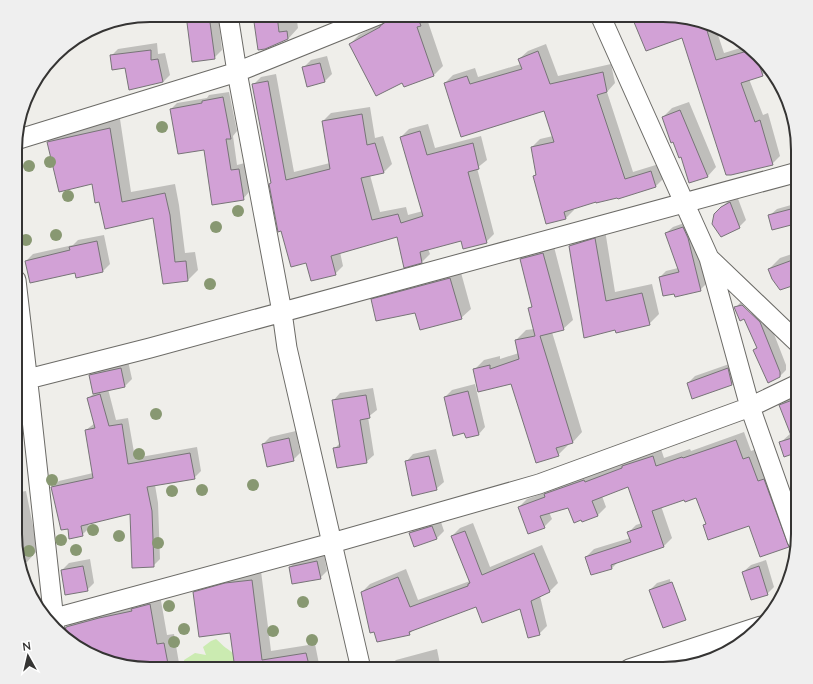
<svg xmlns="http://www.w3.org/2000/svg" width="813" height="684" viewBox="0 0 813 684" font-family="Lato,sans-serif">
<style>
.green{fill:#cbebb1}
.shadow{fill:#0003;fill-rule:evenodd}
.building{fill:#d2a1d6;stroke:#777477}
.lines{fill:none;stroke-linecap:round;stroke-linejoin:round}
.minor-casing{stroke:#6c6b67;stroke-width:21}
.minor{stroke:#fff;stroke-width:19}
.tree{fill:#889872}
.rim{fill:none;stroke:#353433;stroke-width:2}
</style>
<rect width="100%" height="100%" fill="#efeeea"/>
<path class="green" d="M216,639C220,642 223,646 226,648C237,655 235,656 237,669H214V666L210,664L200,667L199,669H185L184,660L195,653L206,655L203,647L211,641Z"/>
<path class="shadow" d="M187,15H218L222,50L214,58Z
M253,15H289L290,22L297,21L298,28L288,39Z
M393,15H430L427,19L443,66L434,75L404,85L403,81L350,44L359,35L388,20Z
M548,15H575L549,22Z
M672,15L720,28L716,29L724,53L747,46L759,55L769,69L762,75L749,79L763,115L768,113L780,156L772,164L683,37Z
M157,43L158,54L165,53L170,75L163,82L125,67L111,56L118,49Z
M546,44L558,76L611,64L615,83L607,92L633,172L659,164L664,178L656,186L618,198L597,200L573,208L574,210L566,218L547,223L534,176L537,173L532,147L540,139L553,136L545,110L445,83L453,75L475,68L478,77L521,64L519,59L528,51Z
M327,56L332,74L324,82L304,67L311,60Z
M276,74L294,172L330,163L323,121L331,113L370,107L375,138L383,136L392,164L384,172L370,175L380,212L406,207L408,215L423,211L401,137L409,129L428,124L435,148L481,136L487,160L477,168L494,234L486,242L461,240L428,249L430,254L422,262L398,235L340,252L343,266L335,274L307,261L272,183L253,85L261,77Z
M229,92L237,131L233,136L237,165L245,163L249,192L243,199L204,149L171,109L177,103L207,98L209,95Z
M689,102L716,167L708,176L690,182L682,156L663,117L672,108Z
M790,113L798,141V153L796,154L787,116Z
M120,119L131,192L175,184L179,205L185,253L195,252L198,270L188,280L164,283L154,217L100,201L93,183L48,142L58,132Z
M737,196L746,220L739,227L721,208L729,200Z
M798,203V220L794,223L769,216L777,209Z
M690,221L707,283L700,290L660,277L666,271L678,268L666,233L673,227Z
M605,230L615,292L652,284L659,314L649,324L616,332L570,246L579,236Z
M104,235L110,264L103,271L76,272L26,261L33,254L73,245L78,240Z
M553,243L573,320L563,329L552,332L582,432L573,442L568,444V445L558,455L512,383L474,370L484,360L500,356V359L519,353L516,340L526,330L534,329L529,309L533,305L521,259L531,249Z
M798,252V283L769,269L780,258Z
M460,269L471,309L461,318L416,312L372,300L381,290Z
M742,301L767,316L786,365V370L780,376L754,350L757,347L745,318L735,308ZM741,303L752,313L751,314L743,307Z
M128,361L132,379L125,386L108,389L116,420L128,418L135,458L197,447L201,471L194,478L155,485L158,503L160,559L153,566L130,513L88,523L89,528L82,535L68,528L52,487L59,481L93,473L86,430L95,423L89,398L94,393L90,375L98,368Z
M735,362L739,377L732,384L693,398L688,383L695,376Z
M475,384L485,427L479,434L445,397L452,390Z
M373,388L377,410L368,417L374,455L366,462L335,448L340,443L333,401L340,393Z
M798,393V451L780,443L791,433L781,405L790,396Z
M16,394L20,436L16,440Z
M296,431L300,453L293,460L263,444L270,437Z
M744,432L751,451L757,449L796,538L788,546L749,525H704L706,523L697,497L685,498L661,506L672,538L664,546L619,561L612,568L586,557L594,549L630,538L628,533L636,525L642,523L629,486L602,496L606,507L598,515L583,521L568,506L549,512L552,519L544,527L519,507L527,499L547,492L553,486L592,472L593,475L661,449L664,458L690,449L691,451Z
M436,449L444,482L436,489L406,462L413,454Z
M26,491L35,536L36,552L27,562H20L15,543V493Z
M440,519L444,531L437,538L415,546L410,533L417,526Z
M473,523L490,567L542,545L558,583L550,591L540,596L547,626L539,634L521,608L476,605L415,628L409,634L362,592L370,584L406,569L418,600L470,581L452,536L460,528Z
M324,554L327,571L320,578L290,567L297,560Z
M90,559L94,583L87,590L62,570L69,563Z
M766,560L774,587L767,594L743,572L751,565Z
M261,571L271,651L315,644L320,669H234L233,665L235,663L231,631L194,593L203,583Z
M670,579L676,619L669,626L664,627L650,590L657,583Z
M160,595L167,635L174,634L180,669H152L67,627L76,617Z
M437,649L441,669H389L388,667L396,660Z"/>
<path class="building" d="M186,15H209L215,59L192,62Z
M253,15H277L279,32L287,31L288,39L265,49L258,50Z
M404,15H417L421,26L417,27L434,76L404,87L402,83L376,96L349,44L380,27V26L387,21Z
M631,15H672L705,24L716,60L751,50L755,52L763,76L741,83L755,122L760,120L773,165L731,175H726L682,38L646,51Z
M151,50V60L158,59L163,82L129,90L125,68L112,70L110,55Z
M538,51L550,84L603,72L607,92L597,95L625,179L651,171L656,187L618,199L617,198L596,203V202L564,212L566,219L546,224L533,176L536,175L531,147L554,142L544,111L461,137L444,83L467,76L470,84L522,69L518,59Z
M320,63L325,82L307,87L302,67Z
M268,81L286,180L330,169L322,121L362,114L367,145L375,143L384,173L361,178L372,220L398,214L401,223L423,216L400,137L420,131L427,155L473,143L479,169L468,172L487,243L463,249L461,241L420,252L422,263L404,268L397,237L331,256L336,275L311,281L306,263L291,267L281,231L278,232L269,184L271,183L252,84Z
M223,97L231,139H226L231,170L239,169L244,200L212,205L204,150L178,154L170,109L202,103V101Z
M680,110L708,177L689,183L681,157L679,158L673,142L671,143L662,117Z
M110,128L122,202L165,193L170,215L175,262L186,261L188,281L163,284L153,218L105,229L99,202L95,203L92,184L59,192L47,142Z
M730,202L740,228L721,237L712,224L714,214L721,207Z
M791,209L795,224L772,230L768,215Z
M683,227L688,238L701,291L675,297L674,294L663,296L659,277L679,272L665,233Z
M595,238L606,301L642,293L650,325L616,333L615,330L584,338L569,246Z
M97,241L103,272L76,278L75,273L30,283L25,261L70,250L69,247Z
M543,253L564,330L540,336L573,443L556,448L559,456L536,463L511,384L478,392L473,369L490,365V369L519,359L515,340L535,336L528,308L532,307L520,259Z
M798,258V284L780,290L772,279L768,269Z
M450,278L462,319L420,330L415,313L376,321L371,299Z
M742,305L760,322L780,372V377L768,383L753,350L757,348L744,319L740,321L734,307Z
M121,368L125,387L93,394L89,375Z
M728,368L732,385L692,399L687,383Z
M468,391L479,435L466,438L464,433L453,436L444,397Z
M100,394L109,426L122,424L128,464L190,453L195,479L147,487L152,511L154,567L132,568L130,514L81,526L83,536L69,539L68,529L61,530L51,487L93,478L85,430L95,428L87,398Z
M366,395L370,418L360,420L367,463L337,468L333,448L340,447L332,400Z
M798,398V452L784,457L779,442L792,438L779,405Z
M289,438L294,461L267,467L262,444Z
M736,440L743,459L749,457L758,481L764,479L789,547L760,557L749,526L708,540L703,525L706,524L696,498L685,502L684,500L652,511L664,547L611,565L612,569L591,575L585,557L631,542L627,532L642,527L628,487L592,501L598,516L582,522L581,520L574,523L568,508L540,516L545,528L528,534L518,507L545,497L544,494L584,480L585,482L622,468V466L653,456L656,466L682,457L683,458Z
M429,456L437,490L412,496L405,461Z
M432,526L437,539L414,547L409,533Z
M465,531L482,575L534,553L550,592L531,601L540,635L528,638L520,609L482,623L476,607L409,632L410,635L377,642L374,632L370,633L361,592L398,577L410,607L468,586V584L470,583L451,536Z
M317,561L321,579L292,584L289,567Z
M83,566L88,591L65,595L61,570Z
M759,566L768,595L751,600L742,572Z
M252,580L262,660L306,653L310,669H235L230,633L199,637L193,592L225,583Z
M672,582L686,620L663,628L649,590Z
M150,604L157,644L164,643L169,669H150L98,659L64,636L66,627L99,618L132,611L131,609Z"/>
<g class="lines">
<g class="minor-casing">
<path id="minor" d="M228,15L237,72L282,312L287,348L361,669
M600,15L709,258L750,407L797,540
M16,140L237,72L378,15
M709,258L798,343
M16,280L30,401L55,630
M16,382L150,348L798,172
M48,620L332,543L539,484L750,407L798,384
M629,669L761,626"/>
</g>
<use href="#minor" class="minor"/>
</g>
<g class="tree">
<circle cx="162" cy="127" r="6"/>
<circle cx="50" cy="162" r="6"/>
<circle cx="29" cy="166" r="6"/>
<circle cx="68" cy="196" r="6"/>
<circle cx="238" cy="211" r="6"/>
<circle cx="216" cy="227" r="6"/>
<circle cx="56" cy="235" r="6"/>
<circle cx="26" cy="240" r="6"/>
<circle cx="210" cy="284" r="6"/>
<circle cx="156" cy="414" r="6"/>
<circle cx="139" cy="454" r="6"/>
<circle cx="52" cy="480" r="6"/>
<circle cx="253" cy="485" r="6"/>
<circle cx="202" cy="490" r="6"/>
<circle cx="172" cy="491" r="6"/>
<circle cx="93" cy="530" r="6"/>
<circle cx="119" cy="536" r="6"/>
<circle cx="61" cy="540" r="6"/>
<circle cx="158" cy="543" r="6"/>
<circle cx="76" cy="550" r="6"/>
<circle cx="29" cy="551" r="6"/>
<circle cx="303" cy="602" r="6"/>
<circle cx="169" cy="606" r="6"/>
<circle cx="184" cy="629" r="6"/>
<circle cx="273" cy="631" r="6"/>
<circle cx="312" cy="640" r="6"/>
<circle cx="174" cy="642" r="6"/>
</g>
<path d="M0 0H813V684H0ZM150 22H663A128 128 0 0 1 791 150V534A128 128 0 0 1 663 662H150A128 128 0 0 1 22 534V150A128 128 0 0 1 150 22Z" fill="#efefef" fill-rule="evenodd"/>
<path class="rim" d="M150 22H663A128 128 0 0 1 791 150V534A128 128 0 0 1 663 662H150A128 128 0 0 1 22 534V150A128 128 0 0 1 150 22Z"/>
<g transform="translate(28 656) rotate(352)" stroke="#ffffff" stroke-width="3" paint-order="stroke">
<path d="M0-3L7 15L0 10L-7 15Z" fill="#353433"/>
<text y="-6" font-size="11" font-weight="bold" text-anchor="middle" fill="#353433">N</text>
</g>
</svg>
